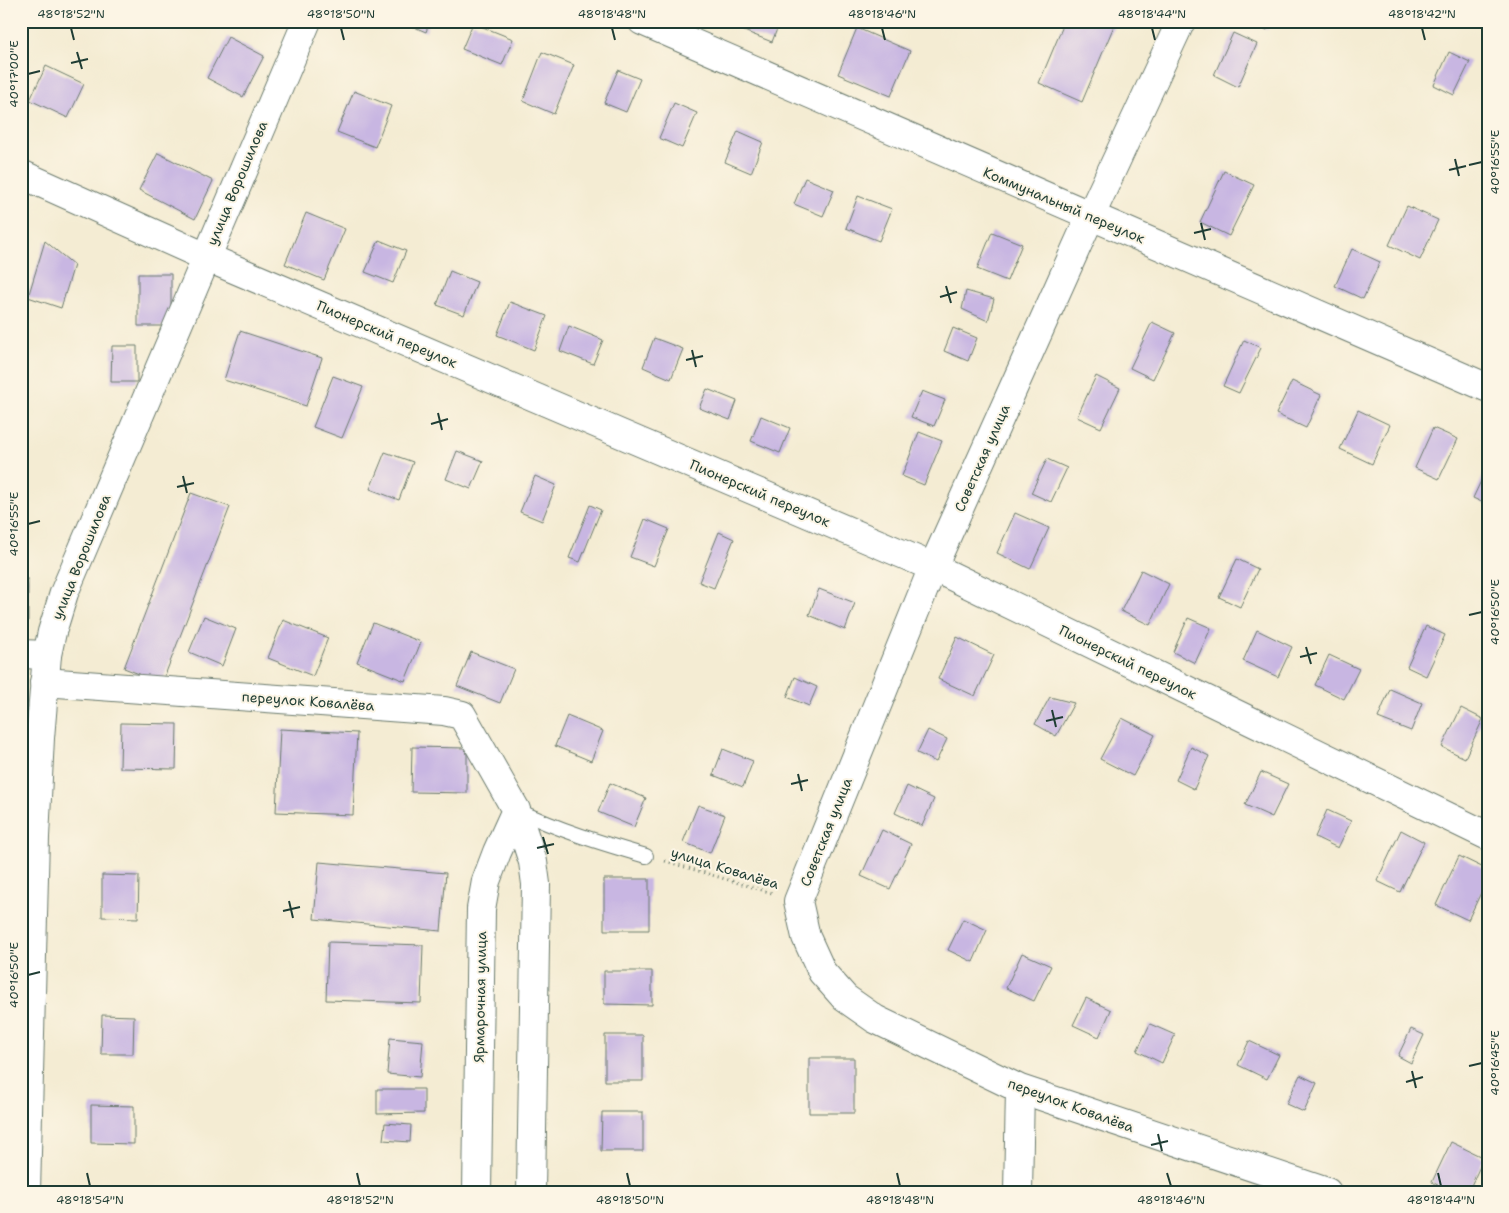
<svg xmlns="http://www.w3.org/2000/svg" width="1509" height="1213" viewBox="0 0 1509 1213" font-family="'Shantell Sans',sans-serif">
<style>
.building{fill:#c8b6e2}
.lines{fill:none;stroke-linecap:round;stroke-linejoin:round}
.lane-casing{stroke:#6a7a6c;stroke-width:16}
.street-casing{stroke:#6a7a6c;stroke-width:30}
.secondary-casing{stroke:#6a7a6c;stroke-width:30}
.path{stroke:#6a7a6c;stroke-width:3;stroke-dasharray:1 4;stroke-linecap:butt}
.lane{stroke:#fff;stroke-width:14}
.street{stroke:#fff;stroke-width:28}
.secondary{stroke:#fff;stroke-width:28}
.ticks{fill:none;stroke:#1f3d34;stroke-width:2}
.labels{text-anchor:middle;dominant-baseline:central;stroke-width:4;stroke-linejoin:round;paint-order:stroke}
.street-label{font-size:14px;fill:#1f3d34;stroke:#fcf5e5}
.neatline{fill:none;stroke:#1f3d34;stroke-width:2}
.ticks-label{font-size:12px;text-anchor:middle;fill:#1f3d34}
</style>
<rect width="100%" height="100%" fill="#fcf5e5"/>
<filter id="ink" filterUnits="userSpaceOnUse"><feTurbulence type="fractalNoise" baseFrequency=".02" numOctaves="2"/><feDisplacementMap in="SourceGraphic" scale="10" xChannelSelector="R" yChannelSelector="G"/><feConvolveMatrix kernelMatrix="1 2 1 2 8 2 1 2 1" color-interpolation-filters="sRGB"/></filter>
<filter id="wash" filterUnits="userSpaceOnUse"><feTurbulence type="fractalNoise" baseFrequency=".0096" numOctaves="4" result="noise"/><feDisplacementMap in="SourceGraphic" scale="20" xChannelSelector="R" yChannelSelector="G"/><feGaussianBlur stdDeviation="1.12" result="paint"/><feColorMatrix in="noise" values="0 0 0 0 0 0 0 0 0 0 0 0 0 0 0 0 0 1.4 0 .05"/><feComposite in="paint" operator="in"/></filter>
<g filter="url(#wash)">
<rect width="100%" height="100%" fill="#f4ecd3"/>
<g id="blocks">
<path class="building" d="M400,21H430L426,32Z
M748,21H780L772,42L744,31Z
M1065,21H1116L1082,102L1039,83Z
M1249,21H1271L1267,30Z
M473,23L513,39L502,65L462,49Z
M857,28L910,51L891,96L838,74Z
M1233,33L1257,44L1238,87L1214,75Z
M228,37L264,56L243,97L207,78Z
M542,52L574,65L554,114L523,101Z
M1449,52L1470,62L1454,95L1434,85Z
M46,66L84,84L68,118L30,100Z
M618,70L640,79L626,112L604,103Z
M354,91L391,106L375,147L337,132Z
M674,103L697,113L682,148L659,138Z
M738,131L763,142L751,173L725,162Z
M158,153L213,181L195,219L139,190Z
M1224,171L1254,185L1229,236L1200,222Z
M805,178L834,190L823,216L794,204Z
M858,196L892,209L879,241L846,228Z
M1407,206L1438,220L1420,260L1389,245Z
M306,213L345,229L324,280L285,264Z
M992,232L1022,244L1007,281L977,269Z
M379,240L406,251L393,283L365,272Z
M45,241L74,265L61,308L28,297Z
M1352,249L1380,262L1363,299L1335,286Z
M450,271L477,282L464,315L437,305Z
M138,274H171V326H138Z
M966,291L994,299L988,321L962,309Z
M510,302L547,316L534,350L497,335Z
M1152,322L1175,333L1153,379L1130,368Z
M569,326L603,340L593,364L560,351Z
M953,328L977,338L968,361L944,351Z
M240,331L322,358L306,406L224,380Z
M654,338L683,349L671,379L643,367Z
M1244,340L1261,348L1239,393L1223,386Z
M112,346H137V382H111Z
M333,376L363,387L342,438L313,427Z
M1096,376L1120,388L1101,428L1077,417Z
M1292,381L1321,395L1306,428L1276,414Z
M707,389L737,401L730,420L699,408Z
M922,391L945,400L934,426L911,417Z
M1358,410L1390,425L1372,464L1340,449Z
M761,416L790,428L780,453L751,441Z
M1433,428L1458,439L1439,479L1415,468Z
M919,432L942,441L924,485L902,476Z
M457,451L483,461L471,489L446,479Z
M385,452L413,462L399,500L370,489Z
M1047,459L1067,468L1051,502L1031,493Z
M1488,466V505L1473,498Z
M535,476L556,485L542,521L520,512Z
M191,493L230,507L162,683L124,668Z
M590,505L601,510L580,562L569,558Z
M1015,513L1049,528L1030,569L997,553Z
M645,519L669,529L654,566L630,557Z
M719,532L734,539L714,588L699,582Z
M1237,559L1258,569L1240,607L1219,597Z
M1141,570L1169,584L1150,625L1121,611Z
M21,579H28V622H21Z
M819,589L855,603L845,630L809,615Z
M204,616L236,629L222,666L189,652Z
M1188,618L1211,628L1195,663L1173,652Z
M283,620L328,638L313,676L268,658Z
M373,623L421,642L405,681L357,662Z
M1426,626L1445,635L1426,676L1407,667Z
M1257,630L1292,647L1278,677L1243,661Z
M957,637L994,655L975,696L938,679Z
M471,652L514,669L500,703L457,686Z
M1329,655L1359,669L1344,699L1315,685Z
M795,677L817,687L809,706L787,697Z
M1390,689L1422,703L1411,731L1378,718Z
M1050,697L1074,703L1056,736L1035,724Z
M1461,708L1483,719L1465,758L1442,747Z
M567,716L603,731L591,761L555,746Z
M1122,718L1155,735L1133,776L1100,759Z
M121,723L177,724L176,769L120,768Z
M280,729L357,733L353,815L276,812Z
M928,730L947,739L936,762L917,753Z
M412,747L467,748V793L411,792Z
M1191,747L1209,756L1194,789L1176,780Z
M723,749L753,761L743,787L713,775Z
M1261,772L1288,784L1272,817L1245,805Z
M610,783L646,798L634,827L598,812Z
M907,786L934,799L922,826L895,813Z
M698,805L725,815L710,853L683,842Z
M1327,810L1351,821L1338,848L1315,837Z
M882,830L911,844L890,889L861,876Z
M1401,830L1424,842L1400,892L1377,881Z
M1459,856L1488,870V878L1468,920L1436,905Z
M319,862L446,873L441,931L314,919Z
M102,875L139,876L138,918L102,917Z
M604,879H649V930H604Z
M963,919L987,930L973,962L948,950Z
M328,942L423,945L421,1003L326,1000Z
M1022,953L1051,966L1034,1001L1006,988Z
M604,971H652V1005L604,1004Z
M1086,998L1111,1010L1099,1037L1073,1025Z
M102,1015L134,1016L133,1054H101Z
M1150,1024L1175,1035L1162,1063L1137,1051Z
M1411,1029L1424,1035L1411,1063L1398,1056Z
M605,1035H643V1081H605Z
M390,1038L423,1041L420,1077L387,1074Z
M1249,1041L1279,1055L1267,1079L1238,1065Z
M809,1058H854V1113H809Z
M1300,1075L1317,1083L1304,1112L1286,1104Z
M377,1089H424V1113L377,1114Z
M91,1105L134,1106V1144L91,1143Z
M602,1112H643V1151H601Z
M385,1123L411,1125L410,1142L383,1140Z
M1451,1142L1484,1158L1468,1192H1451L1432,1182Z"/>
</g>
</g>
<g filter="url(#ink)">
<use href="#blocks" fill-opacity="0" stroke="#6a7a6c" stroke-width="1"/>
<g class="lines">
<g class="lane-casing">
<path id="lane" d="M517,810C559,830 601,843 646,856"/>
</g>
<g class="street-casing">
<path id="street" d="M642,21L1488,388
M1181,21L1090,217L933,567L798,901L806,937L822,972L845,998L875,1019L1020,1089L1327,1192
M21,174L206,257L933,567L1488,836
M21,654L47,655
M44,682L444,711L462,715L516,810L533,862L536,884L531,1192
M477,1192L481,909L486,881L497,852L516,810
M1018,1192L1020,1089"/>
</g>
<g class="secondary-casing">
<path id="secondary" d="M26,1192L35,837L40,738L47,655L52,632L64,593L307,21"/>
</g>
<path class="path" d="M665,861L772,893"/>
<use href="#lane" class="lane"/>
<use href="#street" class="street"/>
<use href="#secondary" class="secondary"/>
</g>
</g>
<path class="ticks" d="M71,28L74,40M341,28L344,40M612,28L615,40M882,28L885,40M1152,28L1155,40M1422,28L1425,40M77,52L82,69M71,63L88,59M28,74L40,71M1455,159L1459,176M1469,165L1482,162M1449,170L1466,166M1201,223L1205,240M1194,233L1211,229M946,286L951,303M940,297L957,292M692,350L696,367M686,360L703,356M438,413L442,430M431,424L448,419M183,476L187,493M177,487L194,483M28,524L40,521M1469,615L1482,612M1306,647L1311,664M1300,657L1317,653M1052,710L1056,727M1046,721L1063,717M798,774L802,791M791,784L808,780M543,837L548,854M537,848L554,844M289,901L293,918M283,911L300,907M28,975L40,972M1469,1066L1482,1063M1412,1071L1416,1088M1406,1082L1423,1077M1158,1134L1162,1151M1151,1145L1168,1141M87,1173L90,1186M357,1173L360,1186M627,1173L630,1186M897,1173L900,1186M1167,1173L1171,1186M1438,1173L1441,1186"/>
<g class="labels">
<g class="street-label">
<text transform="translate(237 183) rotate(-67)">улица Ворошилова</text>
<text transform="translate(1064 205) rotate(23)">Коммунальный переулок</text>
<text transform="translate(387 334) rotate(23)">Пионерский переулок</text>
<text transform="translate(982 458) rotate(-66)">Советская улица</text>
<text transform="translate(760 493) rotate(23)">Пионерский переулок</text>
<text transform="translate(81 557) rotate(-68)">улица Ворошилова</text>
<text transform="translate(1128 662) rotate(26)">Пионерский переулок</text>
<text transform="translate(308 701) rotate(4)">переулок Ковалёва</text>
<text transform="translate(826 832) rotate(-68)">Советская улица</text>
<text transform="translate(725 868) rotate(17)">улица Ковалёва</text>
<text transform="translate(480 997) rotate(-89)">Ярмарочная улица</text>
<text transform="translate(1071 1105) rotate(20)">переулок Ковалёва</text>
</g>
</g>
<rect width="1509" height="1213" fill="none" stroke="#fcf5e5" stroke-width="55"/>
<rect x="28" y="28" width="1454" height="1158" class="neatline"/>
<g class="ticks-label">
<text x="71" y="18">48°18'52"N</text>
<text x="341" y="18">48°18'50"N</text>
<text x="612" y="18">48°18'48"N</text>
<text x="882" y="18">48°18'46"N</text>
<text x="1152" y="18">48°18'44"N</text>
<text x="1422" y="18">48°18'42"N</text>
<text transform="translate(14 74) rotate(-90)" y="4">40°17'00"E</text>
<text transform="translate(1495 162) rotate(-90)" y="4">40°16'55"E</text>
<text transform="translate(14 524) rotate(-90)" y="4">40°16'55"E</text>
<text transform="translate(1495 612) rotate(-90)" y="4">40°16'50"E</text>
<text transform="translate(14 975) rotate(-90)" y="4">40°16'50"E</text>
<text transform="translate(1495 1063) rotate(-90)" y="4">40°16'45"E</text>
<text x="90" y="1204">48°18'54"N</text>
<text x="360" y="1204">48°18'52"N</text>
<text x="630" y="1204">48°18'50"N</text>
<text x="900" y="1204">48°18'48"N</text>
<text x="1171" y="1204">48°18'46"N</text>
<text x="1441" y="1204">48°18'44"N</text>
</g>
</svg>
